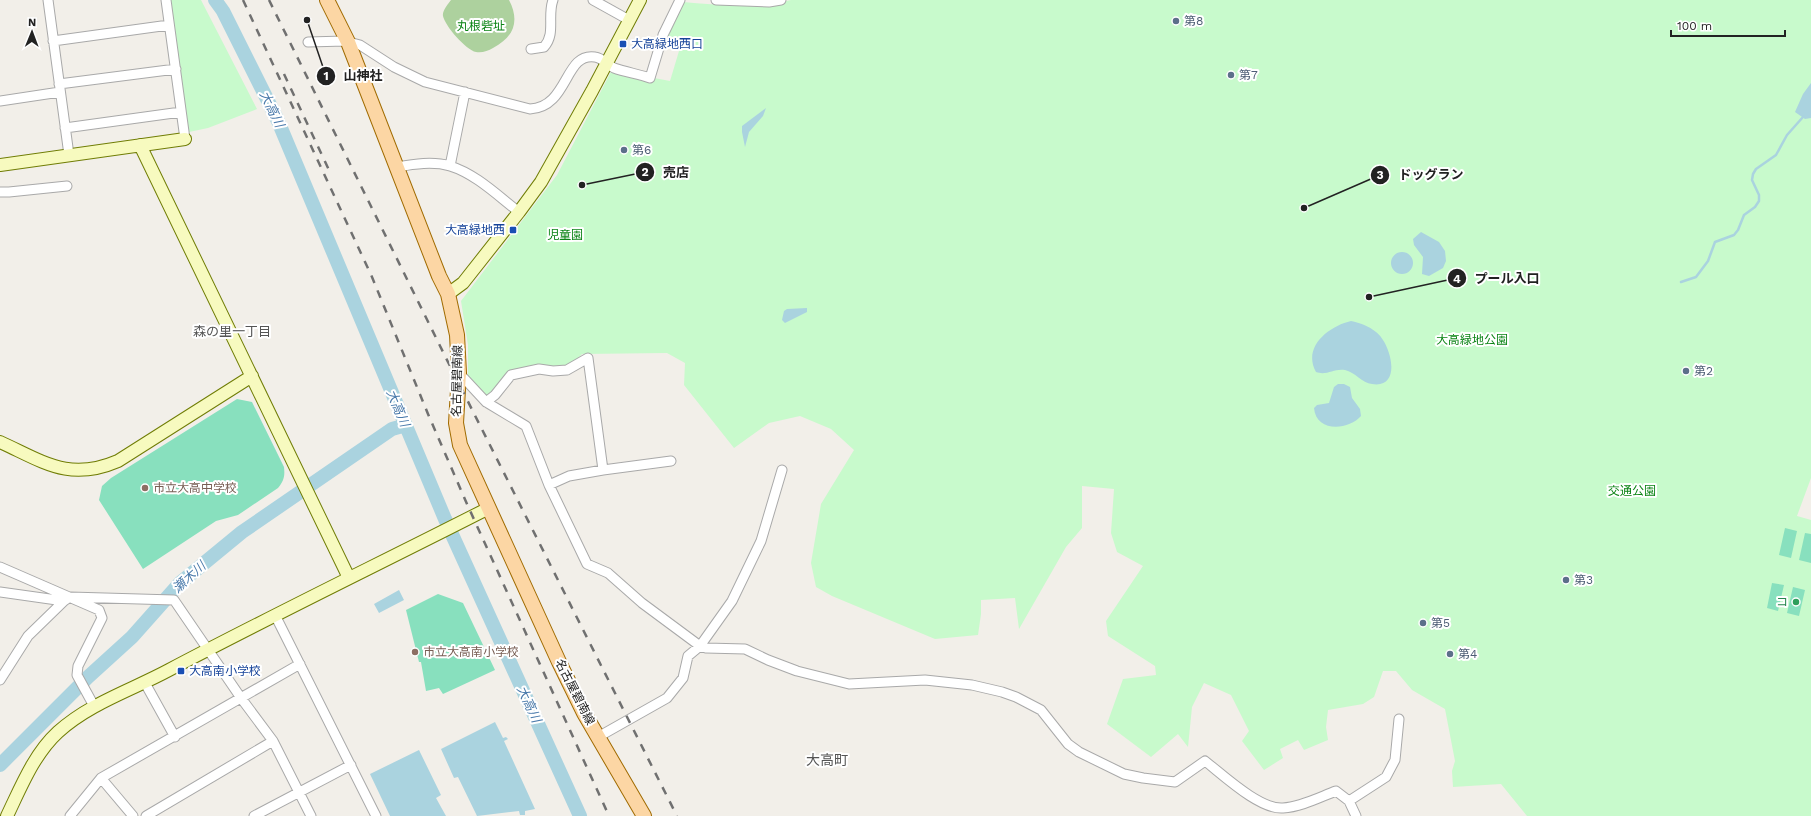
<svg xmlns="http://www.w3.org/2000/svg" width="1811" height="816" viewBox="0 0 1811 816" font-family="'Work Sans','Noto Sans JP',sans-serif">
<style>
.forest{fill:#add19e}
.park{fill:#c8facc}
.pitch{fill:#88e0be}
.water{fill:#aad3df}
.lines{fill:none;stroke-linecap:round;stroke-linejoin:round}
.stream{stroke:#aad3df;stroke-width:2.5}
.river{stroke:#aad3df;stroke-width:14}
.street-casing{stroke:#a9a9a9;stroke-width:11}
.secondary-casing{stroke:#707d05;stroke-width:14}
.primary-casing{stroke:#a06b00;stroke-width:16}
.street{stroke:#fff;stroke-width:9}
.secondary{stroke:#f7fabf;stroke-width:12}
.primary{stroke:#fcd6a4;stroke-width:14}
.rail{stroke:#707070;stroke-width:2.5;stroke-dasharray:8 8;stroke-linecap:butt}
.service-dot{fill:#5c6f8a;stroke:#fff;stroke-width:1.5}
.transit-dot{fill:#1a4fb4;stroke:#fff;stroke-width:1.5}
.education-dot{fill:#8d6e63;stroke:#fff;stroke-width:1.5}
.leisure-dot{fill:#2e9e5b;stroke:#fff;stroke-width:1.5}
.labels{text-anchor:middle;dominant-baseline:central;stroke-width:4;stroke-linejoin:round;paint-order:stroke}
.service-label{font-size:12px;fill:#4e5e75;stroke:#fff;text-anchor:start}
.park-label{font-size:12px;fill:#0c8416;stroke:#fff}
.transit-label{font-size:12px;fill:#164399;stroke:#fff;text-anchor:start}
.street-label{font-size:12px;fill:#222;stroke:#fff}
.education-label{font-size:12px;fill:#785e54;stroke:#fff;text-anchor:start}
.leisure-label{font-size:12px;fill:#27864d;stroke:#fff;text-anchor:end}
.water-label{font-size:13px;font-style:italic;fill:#4a7aab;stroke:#fff}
.neighbourhood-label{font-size:13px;fill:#555;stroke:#fff}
.quarter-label{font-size:14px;fill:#555;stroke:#fff}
.leader{fill:none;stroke:#222;stroke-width:1.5}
.callout-dot{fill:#222;stroke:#fff;stroke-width:1.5}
.mark-label{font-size:12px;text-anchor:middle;font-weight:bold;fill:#fff}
.callout-label{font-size:13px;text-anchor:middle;font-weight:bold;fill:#222;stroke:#fff;stroke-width:4;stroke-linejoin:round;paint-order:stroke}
</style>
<rect width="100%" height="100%" fill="#f2efe9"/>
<path class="forest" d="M451,0H509C520,21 514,37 493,48C488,51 482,53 476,52C466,50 445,26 443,16C442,11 448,4 451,0Z"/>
<path class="park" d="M170,0H201L257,109L208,128L189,132Z
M791,0H1811V478L1797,516L1811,520V816H1527L1501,784L1453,787L1452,771L1455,761L1445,709L1412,690L1396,671H1383L1374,697L1363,704L1328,710L1326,727L1328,740L1304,750L1298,740L1280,749L1283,758L1264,770L1242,741L1249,731L1231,695L1204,683L1192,707L1188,747L1178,734L1151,757L1107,724L1123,679L1156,675L1155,666L1108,636L1106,621L1143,566L1117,552L1111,533L1114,489L1082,486V528L1066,547L1019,629L1015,598L981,600V614L978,635L935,639L832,596L816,587L811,563L821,504L854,450L831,429L800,416L769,423L734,448L684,385L685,363L667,353L582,354L569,367L510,372L487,399L468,380V345L461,301L557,175L612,70L670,81L679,51L680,38L666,36L683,2C717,5 758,8 791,0Z"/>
<path class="pitch" d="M237,399L252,402L284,467C285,476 284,481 278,488L238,515L216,521L143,569L99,500L102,486L111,478Z
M1785,528L1797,531L1791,558L1779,555Z
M1805,533L1811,534V563L1799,560Z
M1772,583L1784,585L1778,611L1767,608Z
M1793,587L1805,590L1799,616L1787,613Z
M438,594L463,603L495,670L443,694L439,688L426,691L421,662H419L406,610Z"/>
<path class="water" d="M1811,83V118L1805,119L1795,112L1803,94Z
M766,108L763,116L749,132L745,147L742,132V126Z
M1421,232L1439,242L1445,251L1446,261L1443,268L1429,276L1422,274L1423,257L1414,245L1413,239Z
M1391 263a11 11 0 1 1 22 0a11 11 0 1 1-22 0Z
M807,308V312L785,323L782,320L784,311L787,309Z
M1351,321C1360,323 1369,326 1376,332C1391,343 1403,389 1372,384C1362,383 1355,372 1345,370C1334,368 1327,376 1316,372C1302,347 1329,326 1351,321Z
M1338,384H1344L1350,387L1352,398L1360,409L1361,416C1349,430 1316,433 1314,408L1317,405L1329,403L1334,387Z
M399,590L404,600L379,613L374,604Z
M495,722L503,738L506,737L508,739L504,741L535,809L525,811V815H520L519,811L477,816L458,777L454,778L441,749Z
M419,750L441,795L436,798L446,816H390L370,774Z"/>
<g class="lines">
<path class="stream" d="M1681,282L1696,277L1708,261L1715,242L1734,235L1738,230L1744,215L1755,207L1759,201V195L1752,180L1753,174L1756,169L1776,155L1787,135L1803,117"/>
<path class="river" d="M215,0L223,11L278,121L445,519L580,816
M0,765L88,677L132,637L180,583L242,532L392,429L406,425"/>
<g class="street-casing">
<path id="street" d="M48,0L69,155
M166,0L185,139
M593,0L629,20
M716,0L769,2L781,0
M53,41L169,25
M308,42L345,41L360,45L394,67L425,82L530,109C569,107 564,52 595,57C603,58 607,65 614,68C625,72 638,74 650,78L663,35L680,0
M531,49L544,47C556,34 547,16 553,0
M59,84L176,69
M0,101L60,92
M65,128L181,112
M450,166L465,92
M397,167C414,164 433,161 450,166C476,174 498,196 519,212
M0,192H9L67,186
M459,373L486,402L526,426L549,485L587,564L608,573L642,603L700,646L706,648L745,649L768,660L797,671L849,684L925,680L972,685L1002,692L1016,697L1041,710L1068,744L1079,752L1124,774L1143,778L1175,782L1205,761C1223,775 1260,810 1283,808C1301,807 1320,797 1336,791L1349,801L1356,816
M486,402L495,395L511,375L539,369L553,371L567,370L588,358L603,470L569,476L549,485
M603,470L671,461
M0,567L99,610L102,618L78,666L77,675L94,706
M0,592L64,601
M275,615L376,816
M0,680L28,636L64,601L70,597L174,600L241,698L273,741L311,816
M145,683L175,737
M598,737L667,698L683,678L688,656L700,646L732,601L761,541L782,470
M101,778L133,816
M1349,801L1386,777L1395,760L1399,719
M70,816L101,778L300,664
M146,816L273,741
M254,816L351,765"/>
</g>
<g class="secondary-casing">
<path id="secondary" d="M140,145L349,578
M0,165L185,139
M448,294L463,283L519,212L541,182L592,91L640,0
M0,442C44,462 69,482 118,461L252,376
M7,816C21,787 34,754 58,732C90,703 132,690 169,670C275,614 383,562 489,508"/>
</g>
<g class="primary-casing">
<path id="primary" d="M327,0L348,42L439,276L448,294L457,335L459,373L456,423L460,445L559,662L584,713L644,816"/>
</g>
<use href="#street" class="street"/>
<use href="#secondary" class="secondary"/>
<use href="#primary" class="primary"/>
<path class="rail" d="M243,0L372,277L428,414L467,504L609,816
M269,0L445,356L677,816
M284,74L329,170"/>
</g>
<g class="service-dot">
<circle cx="1176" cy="21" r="4"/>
<circle cx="1231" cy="75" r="4"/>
<circle cx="624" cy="150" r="4"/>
<circle cx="1686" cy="371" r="4"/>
<circle cx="1566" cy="580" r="4"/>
<circle cx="1423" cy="623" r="4"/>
<circle cx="1450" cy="654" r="4"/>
</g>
<g class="transit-dot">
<rect x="619" y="40" width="8" height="8" rx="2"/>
<rect x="509" y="226" width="8" height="8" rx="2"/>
<rect x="177" y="667" width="8" height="8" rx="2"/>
</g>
<g class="education-dot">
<circle cx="145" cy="488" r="4"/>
<circle cx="415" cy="652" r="4"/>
</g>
<circle class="leisure-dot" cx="1796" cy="602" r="4"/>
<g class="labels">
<g class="service-label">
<text x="1184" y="21">第8</text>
<text x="1239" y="75">第7</text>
<text x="632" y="150">第6</text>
<text x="1694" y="371">第2</text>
<text x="1574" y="580">第3</text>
<text x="1431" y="623">第5</text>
<text x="1458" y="654">第4</text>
</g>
<g class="park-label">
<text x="481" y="26">丸根砦址</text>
<text x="565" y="235">児童園</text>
<text x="1472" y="340">大高緑地公園</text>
<text x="1632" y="491">交通公園</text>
</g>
<g class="transit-label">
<text x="631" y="44">大高緑地西口</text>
<text x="505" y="230" text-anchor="end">大高緑地西</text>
<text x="189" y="671">大高南小学校</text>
</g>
<g class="street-label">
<text transform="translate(457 381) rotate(-89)">名古屋碧南線</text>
<text transform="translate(575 692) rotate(63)">名古屋碧南線</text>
</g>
<g class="education-label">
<text x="153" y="488">市立大高中学校</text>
<text x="423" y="652">市立大高南小学校</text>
</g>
<g class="leisure-label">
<text x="1788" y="602">コ</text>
</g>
<g class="water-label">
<text transform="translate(272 109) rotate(64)">大高川</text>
<text transform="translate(398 408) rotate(67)">大高川</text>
<text transform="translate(189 577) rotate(-42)">瀬木川</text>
<text transform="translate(529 704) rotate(65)">大高川</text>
</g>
<g class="neighbourhood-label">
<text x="232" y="331">森の里一丁目</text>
</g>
<g class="quarter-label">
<text x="827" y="760">大高町</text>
</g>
</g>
<path class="leader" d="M307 20L326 76M582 185L645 172M1304 208L1380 175M1369 297L1457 278"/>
<g class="callout-dot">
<circle cx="307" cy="20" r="4"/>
<circle cx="582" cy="185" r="4"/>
<circle cx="1304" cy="208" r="4"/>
<circle cx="1369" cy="297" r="4"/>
<circle cx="326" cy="76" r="10"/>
<circle cx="645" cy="172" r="10"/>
<circle cx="1380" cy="175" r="10"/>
<circle cx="1457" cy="278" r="10"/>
</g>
<g class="mark-label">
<text x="326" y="80">1</text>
<text x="645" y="176">2</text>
<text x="1380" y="179">3</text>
<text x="1457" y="283">4</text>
</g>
<g class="callout-label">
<text x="363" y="80">山神社</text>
<text x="676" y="177">売店</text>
<text x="1431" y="179">ドッグラン</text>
<text x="1507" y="283">プール入口</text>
</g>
<g transform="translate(32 32) rotate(1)" stroke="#ffffff" stroke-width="3" paint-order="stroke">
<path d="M0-3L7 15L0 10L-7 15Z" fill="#222222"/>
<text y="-6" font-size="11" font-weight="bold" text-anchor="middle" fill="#222222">N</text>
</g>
<path d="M1671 30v6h114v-6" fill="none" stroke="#222222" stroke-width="2"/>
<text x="1677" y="30" font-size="12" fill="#222222" stroke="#ffffff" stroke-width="3" paint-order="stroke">100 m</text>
</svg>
